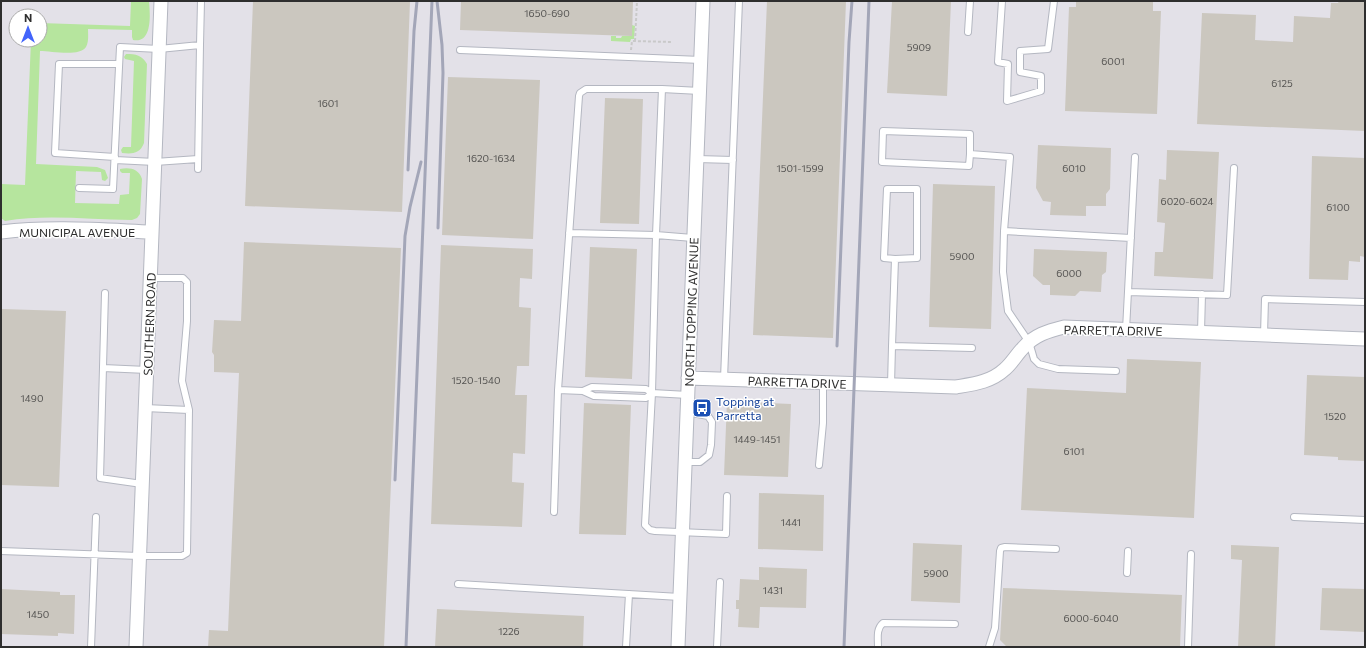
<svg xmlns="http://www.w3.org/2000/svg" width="1366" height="648" viewBox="0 0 1366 648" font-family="Commissioner,sans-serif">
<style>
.industrial{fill:#e3e1e8;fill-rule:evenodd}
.green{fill:#b6e59e}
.building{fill:#cbc7bf}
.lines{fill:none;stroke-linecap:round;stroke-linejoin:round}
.lane-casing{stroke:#b4b7c1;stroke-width:8}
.street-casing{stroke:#b4b7c1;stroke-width:15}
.path{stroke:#c9c9c9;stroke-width:2;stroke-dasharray:3 2;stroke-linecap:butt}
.lane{stroke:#fff;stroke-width:6}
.street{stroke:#fff;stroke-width:13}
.rail{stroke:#a3a6b8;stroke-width:3}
.labels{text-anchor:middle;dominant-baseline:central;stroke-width:3;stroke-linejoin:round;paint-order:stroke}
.number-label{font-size:10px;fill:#555452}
.street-label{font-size:12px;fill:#2e2e2e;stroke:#fff}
.transit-label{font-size:12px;fill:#164399;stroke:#fff;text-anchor:start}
</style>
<rect width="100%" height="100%" fill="#efe9e1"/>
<path class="industrial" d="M1,1H1365V647H1ZM16,16H40V40H16Z"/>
<path class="green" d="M131,1H149C150,13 153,44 133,40L132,37V30L88,29C88,34 89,42 86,47C80,57 51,51 40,51L36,164L97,167L105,170L108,178L105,181L102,180L101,172L76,171L75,203L119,204L120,195L129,194L130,173H122L120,171V169C130,167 139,169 142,179L140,214L137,218L132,220C90,220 47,214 5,221L1,218V184L25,185L31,40H40V23L130,26Z
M632,25L635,26L634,39H631L630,42L611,41V36H616V38H621L622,36H632Z
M126,54C136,54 142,55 147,64L144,143C140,154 132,154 122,153L121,150L123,147H131L134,61L125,59L124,57Z"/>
<path class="building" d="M253,1H410L402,212L245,206Z
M461,1H633L632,36L460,30Z
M767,1H846L833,338L753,335Z
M892,1H951L947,96L887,93Z
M1076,1H1153V11H1161L1157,114L1065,111L1069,7H1076Z
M1339,1H1365V131L1197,124L1202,13L1256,15L1255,40L1293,42L1294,16L1330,18L1331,3H1338Z
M448,77L540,80L533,239L442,235Z
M605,98L643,99L639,224L600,223Z
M1038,145L1111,148L1110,189L1106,194V206H1086V216L1050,215L1051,202L1043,201L1036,188Z
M1167,150L1219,152L1213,279L1154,276L1155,252H1163L1165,223L1157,222L1159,179L1166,180Z
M1312,156L1365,158V257L1360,256V262L1349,261L1348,280L1309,279Z
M933,184L995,186L991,329L929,327Z
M244,242L401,248L384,647H208L209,630L228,631L239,373L214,372V355L212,352L214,320L241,321Z
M441,245L533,249L532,279L520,278L519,307L531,308L529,366H517L515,395H527L525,454L513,453L512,482L524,483L522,527L431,524Z
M590,247L637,249L632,379L585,377Z
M1034,249L1107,252L1106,272L1102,275L1101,292L1080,291L1075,296L1050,295V285H1043L1033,276Z
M1,309L66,311L59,487L1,485Z
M1127,359L1201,362L1194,518L1021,510L1027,388L1126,393Z
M1307,375L1365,377V458L1364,461L1338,460V457L1304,455Z
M727,401L791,404L788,477L724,475Z
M584,403L631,405L626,535L579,534Z
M759,493L824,495L823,551L758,549Z
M913,543L962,545L960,603L911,601Z
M1231,545L1279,547L1275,647H1238L1242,560L1231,559Z
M759,567L807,569L806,608L760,607L759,628L738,627L739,609H736V600H739L740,579L759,580Z
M1003,588L1182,595L1180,647H1007L1000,640Z
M1322,588L1365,589V632L1320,630Z
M1,589L60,592V595H75L74,634L58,633V636L1,634Z
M437,609L584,616L583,647H435Z"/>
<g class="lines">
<g class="lane-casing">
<path id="lane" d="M1002,1L998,62L1008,64L1007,101L1041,91V76L1020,72V51L1048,49L1054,1
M968,32L970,1
M460,50L701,60
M662,89L656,235L652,393L645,525L650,530L655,531L726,534L727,496
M970,154V134L883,131L882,162L969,166L970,154L1010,157L1004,231
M115,157L55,153L59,64H119
M697,159L733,160
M115,160L155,162L198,159
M198,169L200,45
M79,188L113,189L120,47L159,49L200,45L201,1
M569,233L656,235L693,238
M1128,292L1227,295L1234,168
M105,293L100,478L142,484
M1126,330L1135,157
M1201,332L1202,294
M1264,335L1265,299L1365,302
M892,346L895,259L917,258V189H887L884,258L895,259
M103,368L147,370
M1116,371L1058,369L1039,364L1034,359L1029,342L1008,311L1003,272L1004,231L1131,238
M724,379L739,1
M891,385L892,346L972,348
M583,391L592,387L646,389L652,393L688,395
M652,393L646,398L594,396L583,391L558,390L579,96L580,93L586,89H662L700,91
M145,408L189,410
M685,462H700L709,455L711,445L712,422L708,416L687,412
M819,465L823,423V383
M554,512L558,390
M1294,517L1365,520
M1,551L139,556H182L187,553L189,410L182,381L187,321V282L183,278H150
M1127,573L1128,551
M458,584L680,597
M91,647L96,517
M626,647L629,594
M717,647L720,582
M878,647C878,638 876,629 883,623L955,624
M989,647L995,628L1000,551L1001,548L1005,547L1056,549
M1188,647L1191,554"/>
</g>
<g class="street-casing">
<path id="street" d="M1,232C51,226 102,230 152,232
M688,378L956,387C974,384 991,382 1005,369C1012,363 1017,354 1023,348C1034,335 1048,331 1064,327L1365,339
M136,647L161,1
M678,647L703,1"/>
</g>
<path class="path" d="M635,41L637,1
M631,50L632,41L671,42"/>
<use href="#lane" class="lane"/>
<use href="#street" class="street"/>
<path class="rail" d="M437,1L442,45L443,73L438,228
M408,170L414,31L417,1
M837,346L849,42L852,1
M395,480L405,236L410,207L421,162
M406,647L432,1
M844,647L869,1"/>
</g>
<defs>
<g id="bus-square" transform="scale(1)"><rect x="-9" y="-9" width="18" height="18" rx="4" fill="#1a4fb4" stroke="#fff"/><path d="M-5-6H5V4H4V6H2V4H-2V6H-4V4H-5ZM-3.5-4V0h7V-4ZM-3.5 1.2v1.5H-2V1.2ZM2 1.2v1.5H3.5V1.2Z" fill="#fff"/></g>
</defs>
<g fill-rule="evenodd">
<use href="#bus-square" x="702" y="408"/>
</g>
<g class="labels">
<g class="number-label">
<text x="547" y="13">1650-690</text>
<text x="919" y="47">5909</text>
<text x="1113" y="61">6001</text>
<text x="1282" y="83">6125</text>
<text x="328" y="103">1601</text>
<text x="491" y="158">1620-1634</text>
<text x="800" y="168">1501-1599</text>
<text x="1074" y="168">6010</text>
<text x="1187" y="201">6020-6024</text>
<text x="1338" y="207">6100</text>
<text x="962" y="256">5900</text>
<text x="1069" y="273">6000</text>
<text x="476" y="380">1520-1540</text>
<text x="32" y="398">1490</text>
<text x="1335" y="416">1520</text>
<text x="757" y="439">1449-1451</text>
<text x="1074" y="451">6101</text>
<text x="791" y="522">1441</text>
<text x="936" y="573">5900</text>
<text x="773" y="590">1431</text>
<text x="38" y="614">1450</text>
<text x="1091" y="618">6000-6040</text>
<text x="509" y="631">1226</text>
</g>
<g class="street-label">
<text x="77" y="232">MUNICIPAL AVENUE</text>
<text transform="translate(691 312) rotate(-88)">NORTH TOPPING AVENUE</text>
<text transform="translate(149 324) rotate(-88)">SOUTHERN ROAD</text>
<text transform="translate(1113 330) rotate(1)">PARRETTA DRIVE</text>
<text transform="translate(797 382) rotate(2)">PARRETTA DRIVE</text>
</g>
<g class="transit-label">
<text x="716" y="401">Topping at<tspan x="716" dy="14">Parretta</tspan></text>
</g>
</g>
<rect width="1366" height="648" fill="none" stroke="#2e2e2e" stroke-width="4"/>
<g transform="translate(28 28)"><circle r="19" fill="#ffffff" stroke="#ababab"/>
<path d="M0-3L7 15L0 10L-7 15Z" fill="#4264fb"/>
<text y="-6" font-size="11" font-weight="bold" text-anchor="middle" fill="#2e2e2e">N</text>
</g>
</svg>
